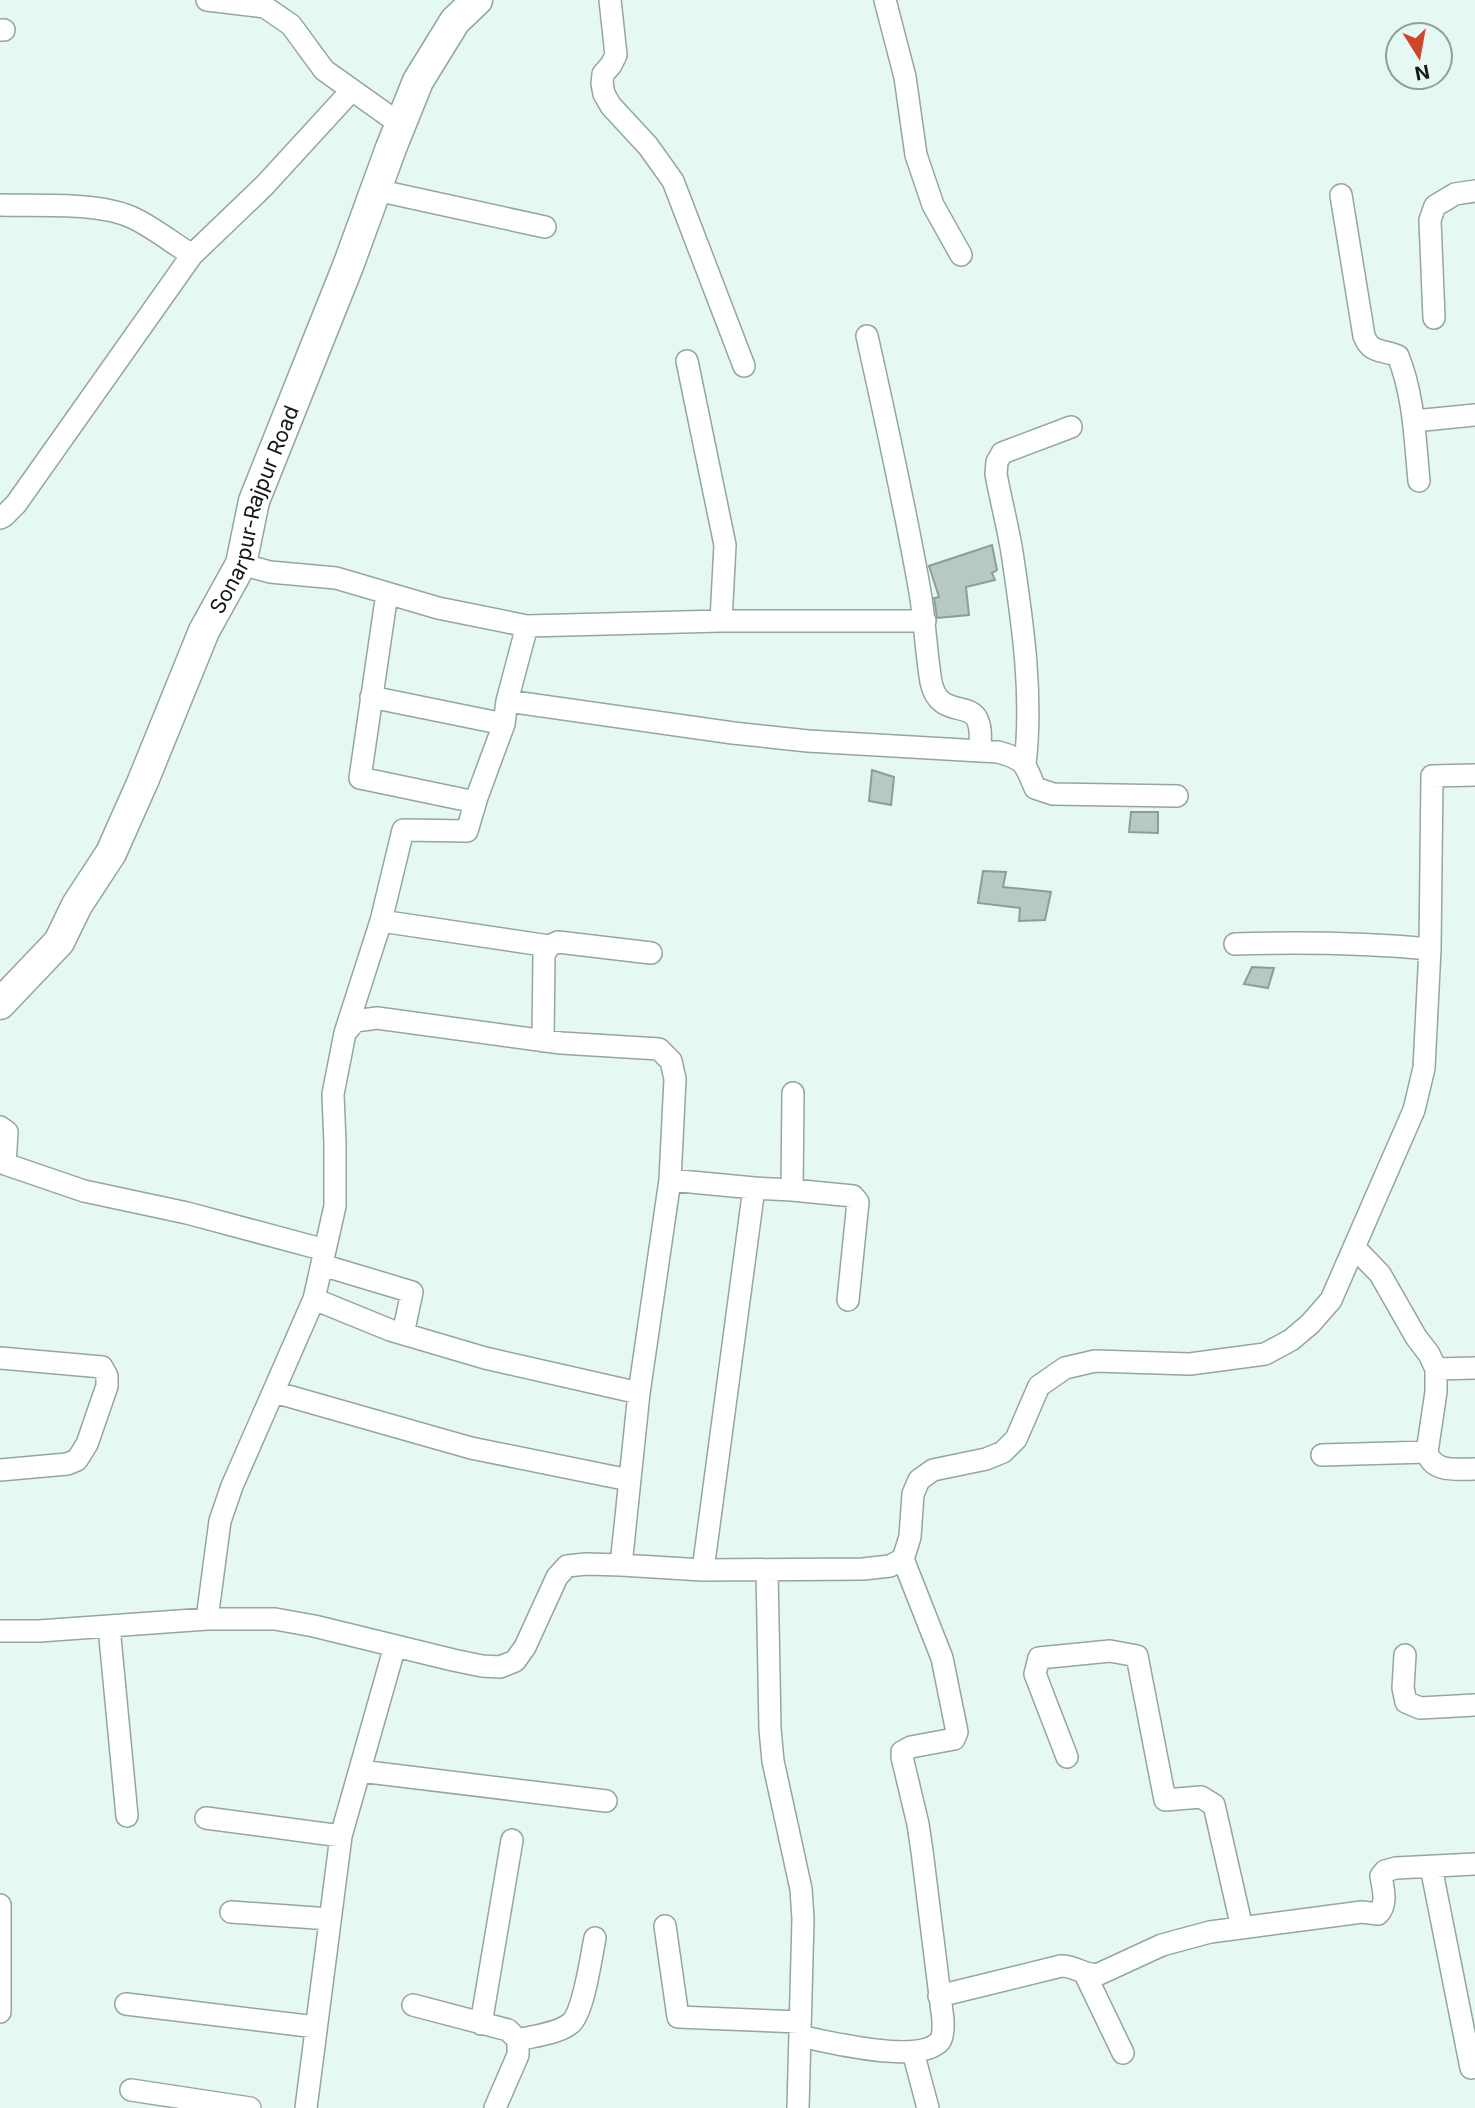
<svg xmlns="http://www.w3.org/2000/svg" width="1475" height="2108" viewBox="0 0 1475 2108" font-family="Inter,sans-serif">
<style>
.building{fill:#b7c8c5;stroke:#8c9d9a;stroke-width:2}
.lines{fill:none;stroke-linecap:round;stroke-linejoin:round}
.street-casing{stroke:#94a5a2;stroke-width:24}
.secondary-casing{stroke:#94a5a2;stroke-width:33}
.street{stroke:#fff;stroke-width:21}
.secondary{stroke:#fff;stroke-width:30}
.labels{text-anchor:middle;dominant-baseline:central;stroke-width:7;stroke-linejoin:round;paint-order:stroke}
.street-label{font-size:21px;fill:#121817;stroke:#e6f8f4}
</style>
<rect width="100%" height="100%" fill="#e6f8f4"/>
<path class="building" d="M992,545L997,570L992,573L995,580L966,587L969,615L937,618L934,598L939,597L929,566Z
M872,770L894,777L891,805L869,801Z
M1131,812H1158V833L1129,832Z
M983,871L1006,872L1003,887L1051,892L1045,920L1019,921L1020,908L978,903Z
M1252,967L1274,968L1268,988L1244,984Z"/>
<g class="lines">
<g class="street-casing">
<path id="street" d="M207,0L265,7L291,25L324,70L400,124
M610,0L616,55L611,65L603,74L602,83L604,94L611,106L648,146L673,181L744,366
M885,0L905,77L916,155L933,205L961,255
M0,30H4
M376,190L545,227
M1341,195L1364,336C1371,354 1382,349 1398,356C1414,395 1415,440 1419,481
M0,205C38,206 97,202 131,217C150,225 174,244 192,255
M1434,318L1430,220L1435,206L1455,194L1475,191
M867,336C886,421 905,506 920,592C925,622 926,652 931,682C938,717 969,702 977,719C982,729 980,740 980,750
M687,361L725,545L721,621
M1414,421L1475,415
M0,518L4,516L16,504L192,255L264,186L352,90
M241,564L270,572L336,578L438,608L527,626L721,621H925
M387,593L360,778L475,802
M371,697L504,724L507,701L527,626
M507,701L733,733L808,741L998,752C1025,759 1025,764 1035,788L1053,794L1177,796
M1025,764C1033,696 1023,626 1013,559C1009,530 1001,502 996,474L997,462L1002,453L1071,427
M381,921L549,946
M1235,944C1300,942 1365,943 1430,949
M345,1033L381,921L403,830L467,831L477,797L504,724
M543,1041L544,955L549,946L558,942L651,953
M0,1127L7,1132L5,1164L84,1191L187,1213L325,1250
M670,1180L754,1188L703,1570
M754,1188L792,1190L793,1093
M792,1190L853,1196L858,1202L848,1300
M1354,1247L1380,1274L1416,1337L1429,1354L1436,1369V1392L1427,1452C1433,1473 1456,1469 1475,1469
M322,1265L412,1292L403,1334
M314,1299L390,1330L485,1358L639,1393
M0,1358L102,1367L107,1376V1386L87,1444L77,1460L67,1464L0,1470
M1436,1369L1475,1368
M274,1392L471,1448L629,1480
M1322,1455L1427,1452
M767,1570L770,1729L773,1761L801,1889L803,1919L798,2108
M207,1619L220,1521L232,1486L314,1299L335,1206V1144L333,1094L345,1033L355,1021L377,1018L561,1043L659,1049L671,1061L675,1079L670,1180L639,1393L621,1565
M109,1627L127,1816
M0,1631H39L207,1619H275L314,1626L453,1660L482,1666L500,1667L515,1661L525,1647L557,1577L567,1566L586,1564L621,1565L703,1570L863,1569L890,1566L903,1559L910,1537L913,1494L919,1480L933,1470L986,1459L1003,1452L1016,1439L1039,1386L1065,1368L1095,1361L1190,1364L1265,1354L1291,1340L1310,1324L1331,1300L1414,1110L1424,1068L1430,949L1432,776L1475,775
M1405,1655L1403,1688L1406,1702L1420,1708L1475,1705
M1067,1757L1035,1674L1039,1658L1110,1651L1137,1656L1165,1800L1201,1797L1214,1805L1242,1928
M360,1771L606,1801
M206,1818L341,1836
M1431,1867L1471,2068
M0,1905V2012
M231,1912L330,1919
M665,1926L678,2017L800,2022
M1085,1974L1123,2053
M939,1996L1061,1966C1075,1965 1085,1977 1099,1974L1162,1945L1210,1932L1362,1912L1378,1914C1388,1904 1383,1889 1381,1876L1385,1871L1396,1868L1475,1864
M126,2004L316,2027
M413,2005L508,2030L518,2040V2055L495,2108
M481,2024L512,1840
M800,2036C828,2042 919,2065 940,2041C944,2035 943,2026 943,2020L922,1851L918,1824L902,1757V1752L911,1747L954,1739L957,1732L942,1658L903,1559
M518,2040C533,2036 558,2034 571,2023C584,2011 591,1957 595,1938
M913,2052L928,2108
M131,2090L250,2108
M306,2108L341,1836L395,1646"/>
</g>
<g class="secondary-casing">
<g id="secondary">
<path id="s1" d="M0,1004L59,942L77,905L111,853L143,781L204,631L241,564L254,501L348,266L391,148L418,81L455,21L477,0"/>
</g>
</g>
<use href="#street" class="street"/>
<use href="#secondary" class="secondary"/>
</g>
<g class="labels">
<g class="street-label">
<text stroke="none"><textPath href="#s1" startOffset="562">Sonarpur-Rajpur Road</textPath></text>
</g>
</g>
<g transform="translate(1419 56) rotate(169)"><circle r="33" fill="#e6f8f4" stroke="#919e9c" stroke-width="2"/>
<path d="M0-5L12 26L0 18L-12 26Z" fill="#d04529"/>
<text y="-10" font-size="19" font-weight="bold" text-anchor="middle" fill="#121817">N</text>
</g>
</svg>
